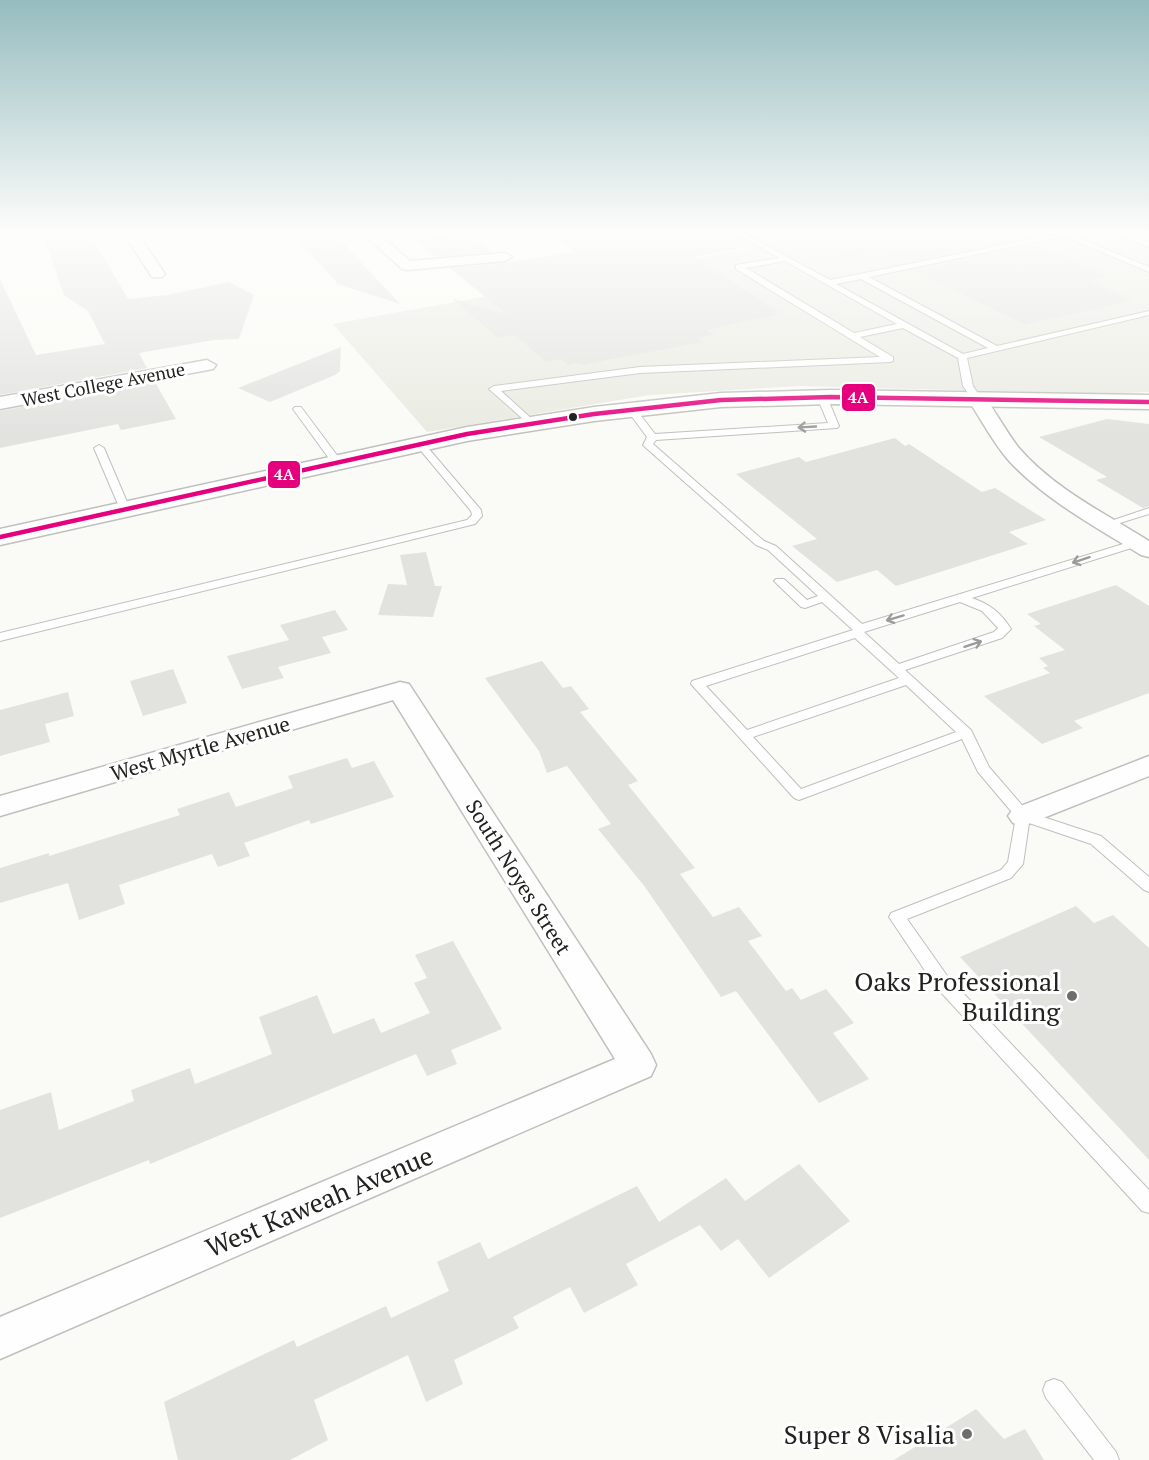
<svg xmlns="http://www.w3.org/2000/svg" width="1149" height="1460" viewBox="0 0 1149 1460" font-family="'PT Serif',serif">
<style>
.built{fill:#e9ebe2}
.building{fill:#e2e3df}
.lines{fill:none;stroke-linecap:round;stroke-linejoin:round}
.service-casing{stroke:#bfc0bc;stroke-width:2}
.minor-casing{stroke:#bfc0bc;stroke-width:3}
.tertiary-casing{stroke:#bfc0bc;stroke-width:3}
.service{fill:#fefefe;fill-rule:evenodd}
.minor{fill:#fefefe;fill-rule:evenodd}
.tertiary{fill:#fefefe;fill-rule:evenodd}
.bus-1-casing{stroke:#fff;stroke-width:8}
.bus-1{stroke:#e5007d;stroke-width:4.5}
.oneway{stroke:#9b9b9a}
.bus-dot{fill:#222220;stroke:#fff;stroke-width:2}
.poi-dot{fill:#6e6e6b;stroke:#fff;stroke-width:2}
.labels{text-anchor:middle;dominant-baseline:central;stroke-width:6;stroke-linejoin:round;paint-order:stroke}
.far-street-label{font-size:18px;fill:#222220;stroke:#fff}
.street-label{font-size:21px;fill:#222220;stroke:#fff}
.near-poi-label{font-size:26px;fill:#222220;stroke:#fff;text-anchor:end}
.near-street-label{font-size:26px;fill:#222220;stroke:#fff}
.line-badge{stroke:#fff;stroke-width:2}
.badge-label{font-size:16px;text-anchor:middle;font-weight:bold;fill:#fff}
</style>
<rect width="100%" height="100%" fill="#fafbf6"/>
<path class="built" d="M730,234H1149V392L1097,394L800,386L650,395L427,432L333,324L754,248Z"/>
<path class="building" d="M43,234H90L128,299L167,295L229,282L254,295L239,339L214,340L139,353L147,368L0,395V279L36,355L105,344L88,311L64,295Z
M293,234H335L400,304L338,284Z
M454,234H470L493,252L436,257L415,240Z
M551,234H736L746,241L747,247L695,257L778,311L774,312L778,314L707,330L714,335L698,338L704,342L580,365L577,363L568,365L561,359L546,362L515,335L498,338L453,299L508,315L450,268L505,263L575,252Z
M798,234H1013L1024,238L902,263L879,251L844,258Z
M1037,244L1109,276L1088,280L1132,300L1025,325L915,270Z
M341,347L340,371L335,375L270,402L238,388Z
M155,382L176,419L121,430L118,424L0,448V411Z
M1107,419L1149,424V506L1143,508L1096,480L1107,477L1039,437Z
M895,438L905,446L909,444L982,492L995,488L1046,520L1009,532L1028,544L896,586L877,570L837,582L792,546L817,539L736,474L799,457L806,462Z
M426,552L435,586H442L433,617L378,615L388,584L407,585L400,555Z
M1116,585L1149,606V693L1074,721L1083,728L1042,744L984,696L1050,673L1043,668L1048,666L1039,658L1065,650L1034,626L1041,624L1027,614Z
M335,610L348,630L322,637L331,653L278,667L284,678L242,689L227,656L289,640L280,625Z
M542,661L563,688L571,686L589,709L580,712L638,781L628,785L695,868L680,874L713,917L739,907L762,936L748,941L786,991L792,988L801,1000L826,989L854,1023L833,1033L869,1079L819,1103L736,991L721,997L645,887L598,829L611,824L567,766L547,773L539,751L485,678Z
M173,669L187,703L143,716L130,681Z
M68,692L74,716L45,724L50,742L0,756V710Z
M347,758L352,768L374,761L394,797L311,824L309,820L244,843L250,856L218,867L212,854L119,885L125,904L79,920L68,883L0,903V868L49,853V856L180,815L177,809L229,792L236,807L293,788L288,776Z
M1076,906L1094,923L1113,915L1149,948V1160L960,957Z
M453,941L502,1029L451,1050L457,1064L427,1076L416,1054L150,1164L149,1160L0,1218V1110L51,1092L59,1130L134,1101L131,1090L190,1068L195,1084L272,1054L259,1017L317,995L333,1034L374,1018L381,1033L430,1013L414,983L427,978L415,955Z
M799,1164L850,1221L769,1278L738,1239L721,1251L700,1225L626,1264L638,1285L584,1313L570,1287L513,1317L519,1328L454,1360L463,1384L426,1402L408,1355L314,1400L328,1440L290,1460H178L164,1402L294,1340L297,1347L386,1306L391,1318L449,1291L437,1262L480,1242L488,1259L637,1186L659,1222L726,1178L745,1201Z
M976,1409L1004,1439L1025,1429L1044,1460H894Z"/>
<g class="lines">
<g class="service-casing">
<path id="service" d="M738,234H745L830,280L1057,234H1069L1149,267V272L1064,236L869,277L997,346L1149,311V315L967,358L973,386L983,401L978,404L975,403L963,386L958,358L903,328L860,337L893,357V361L890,362L640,373L501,391L534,421L536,423L531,426L489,389L494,386L640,367L880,357L736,269V265L779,258ZM785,261L897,324L854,333L746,268ZM861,279L988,348L963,354L836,284Z
M1117,234H1126L1149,242V247Z
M822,394L827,397L839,426L837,428L656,440L653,444L764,541L776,546L862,624L1133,541H1141L1143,543L1141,545L972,598C990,604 1001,613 1011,629L1002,638L905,670L971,730L989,767L1028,812L1101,836L1149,877V892L1144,890L1091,844L1029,823L1023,864L1011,878L907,919L948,977L1149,1190V1213L1142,1211L936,987L889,917L891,913L1001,870L1008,862L1016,817L978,772L962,739L799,800L794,798L691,684L692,681L853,630L822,602L805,608L801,607L776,583L774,581L776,579H784L807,600L818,596L768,550L756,545L645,447L643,445L647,437L627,410L635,408L655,434L828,423L817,397ZM960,602L982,611L998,628L994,632L899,664L864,632ZM855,638L899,678L747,730L706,686ZM906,685L956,732L801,789L753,737Z
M295,407H301L342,462L341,464H333L293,409Z
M420,441L423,442L481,510L482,516L475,524L0,641V633L467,520L472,515L471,511L417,446V442Z
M99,445L104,448L130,509L129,511H121L120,509L94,448Z
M1149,508V514L1107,527L1102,524Z
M1054,1379L1062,1382L1116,1452L1119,1460H1094L1046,1398L1043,1390L1046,1382Z"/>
</g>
<g class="minor-casing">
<path id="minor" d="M124,234H138L165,274L162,277H152Z
M364,234H379L410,261L505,253L512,257L505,261L407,270L402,269Z
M207,360L216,365L213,369L0,409V397Z
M978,395L985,397C996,413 1006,431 1018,447C1053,488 1104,513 1149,541V557L1141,555C1096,527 1047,501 1010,462C994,444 982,421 969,401Z
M400,682L409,684L651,1054L656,1065L651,1076L0,1359V1317L615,1059L393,700L0,816V796Z
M1149,756V776L1023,826L1013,823L1008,816L1013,809Z"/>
</g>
<g class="tertiary-casing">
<path id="tertiary" d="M831,390L1149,395V409L831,404L721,407L594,421L467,441L0,545V529L467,427L594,407L721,393Z"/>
</g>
<use href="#service" class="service"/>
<use href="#minor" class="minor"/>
<use href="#tertiary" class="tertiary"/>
<g class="bus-1-casing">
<path id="bus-1" d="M0,537L467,434L594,414L721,400L831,397L1149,402"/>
</g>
<use href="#bus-1" class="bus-1"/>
</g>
<defs><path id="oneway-shaft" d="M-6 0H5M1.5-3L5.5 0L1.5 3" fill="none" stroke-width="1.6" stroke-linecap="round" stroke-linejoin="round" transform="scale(1.5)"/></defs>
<g class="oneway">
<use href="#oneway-shaft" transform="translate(807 427) rotate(177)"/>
<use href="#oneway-shaft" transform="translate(1081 560) rotate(162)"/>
<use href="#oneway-shaft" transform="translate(895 618) rotate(163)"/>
<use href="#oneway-shaft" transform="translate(973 644) rotate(-18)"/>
</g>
<linearGradient id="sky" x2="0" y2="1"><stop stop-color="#96bcbf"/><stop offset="0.53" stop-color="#fdfdfb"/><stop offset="1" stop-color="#fdfdfb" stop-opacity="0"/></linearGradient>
<rect width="1149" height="438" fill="url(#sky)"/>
<circle class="bus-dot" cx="573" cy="417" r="5"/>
<g class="poi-dot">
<circle cx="1072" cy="996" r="6"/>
<circle cx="967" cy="1434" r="6"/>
</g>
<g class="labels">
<g class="far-street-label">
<text transform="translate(103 384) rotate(-11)">West College Avenue</text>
</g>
<g class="street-label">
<text transform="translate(200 748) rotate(-16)">West Myrtle Avenue</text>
<text transform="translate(519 877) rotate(58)">South Noyes Street</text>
</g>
<g class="near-poi-label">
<text x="1060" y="981">Oaks Professional<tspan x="1060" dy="30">Building</tspan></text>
<text x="955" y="1434">Super 8 Visalia</text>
</g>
<g class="near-street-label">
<text transform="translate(319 1201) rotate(-23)">West Kaweah Avenue</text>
</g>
</g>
<g class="line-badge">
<rect x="841" y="383" width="35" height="29" rx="6" fill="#e5007d"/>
<rect x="267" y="460" width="34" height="29" rx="6" fill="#e5007d"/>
</g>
<g class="badge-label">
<text x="858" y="403">4A</text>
<text x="284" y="480">4A</text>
</g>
</svg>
